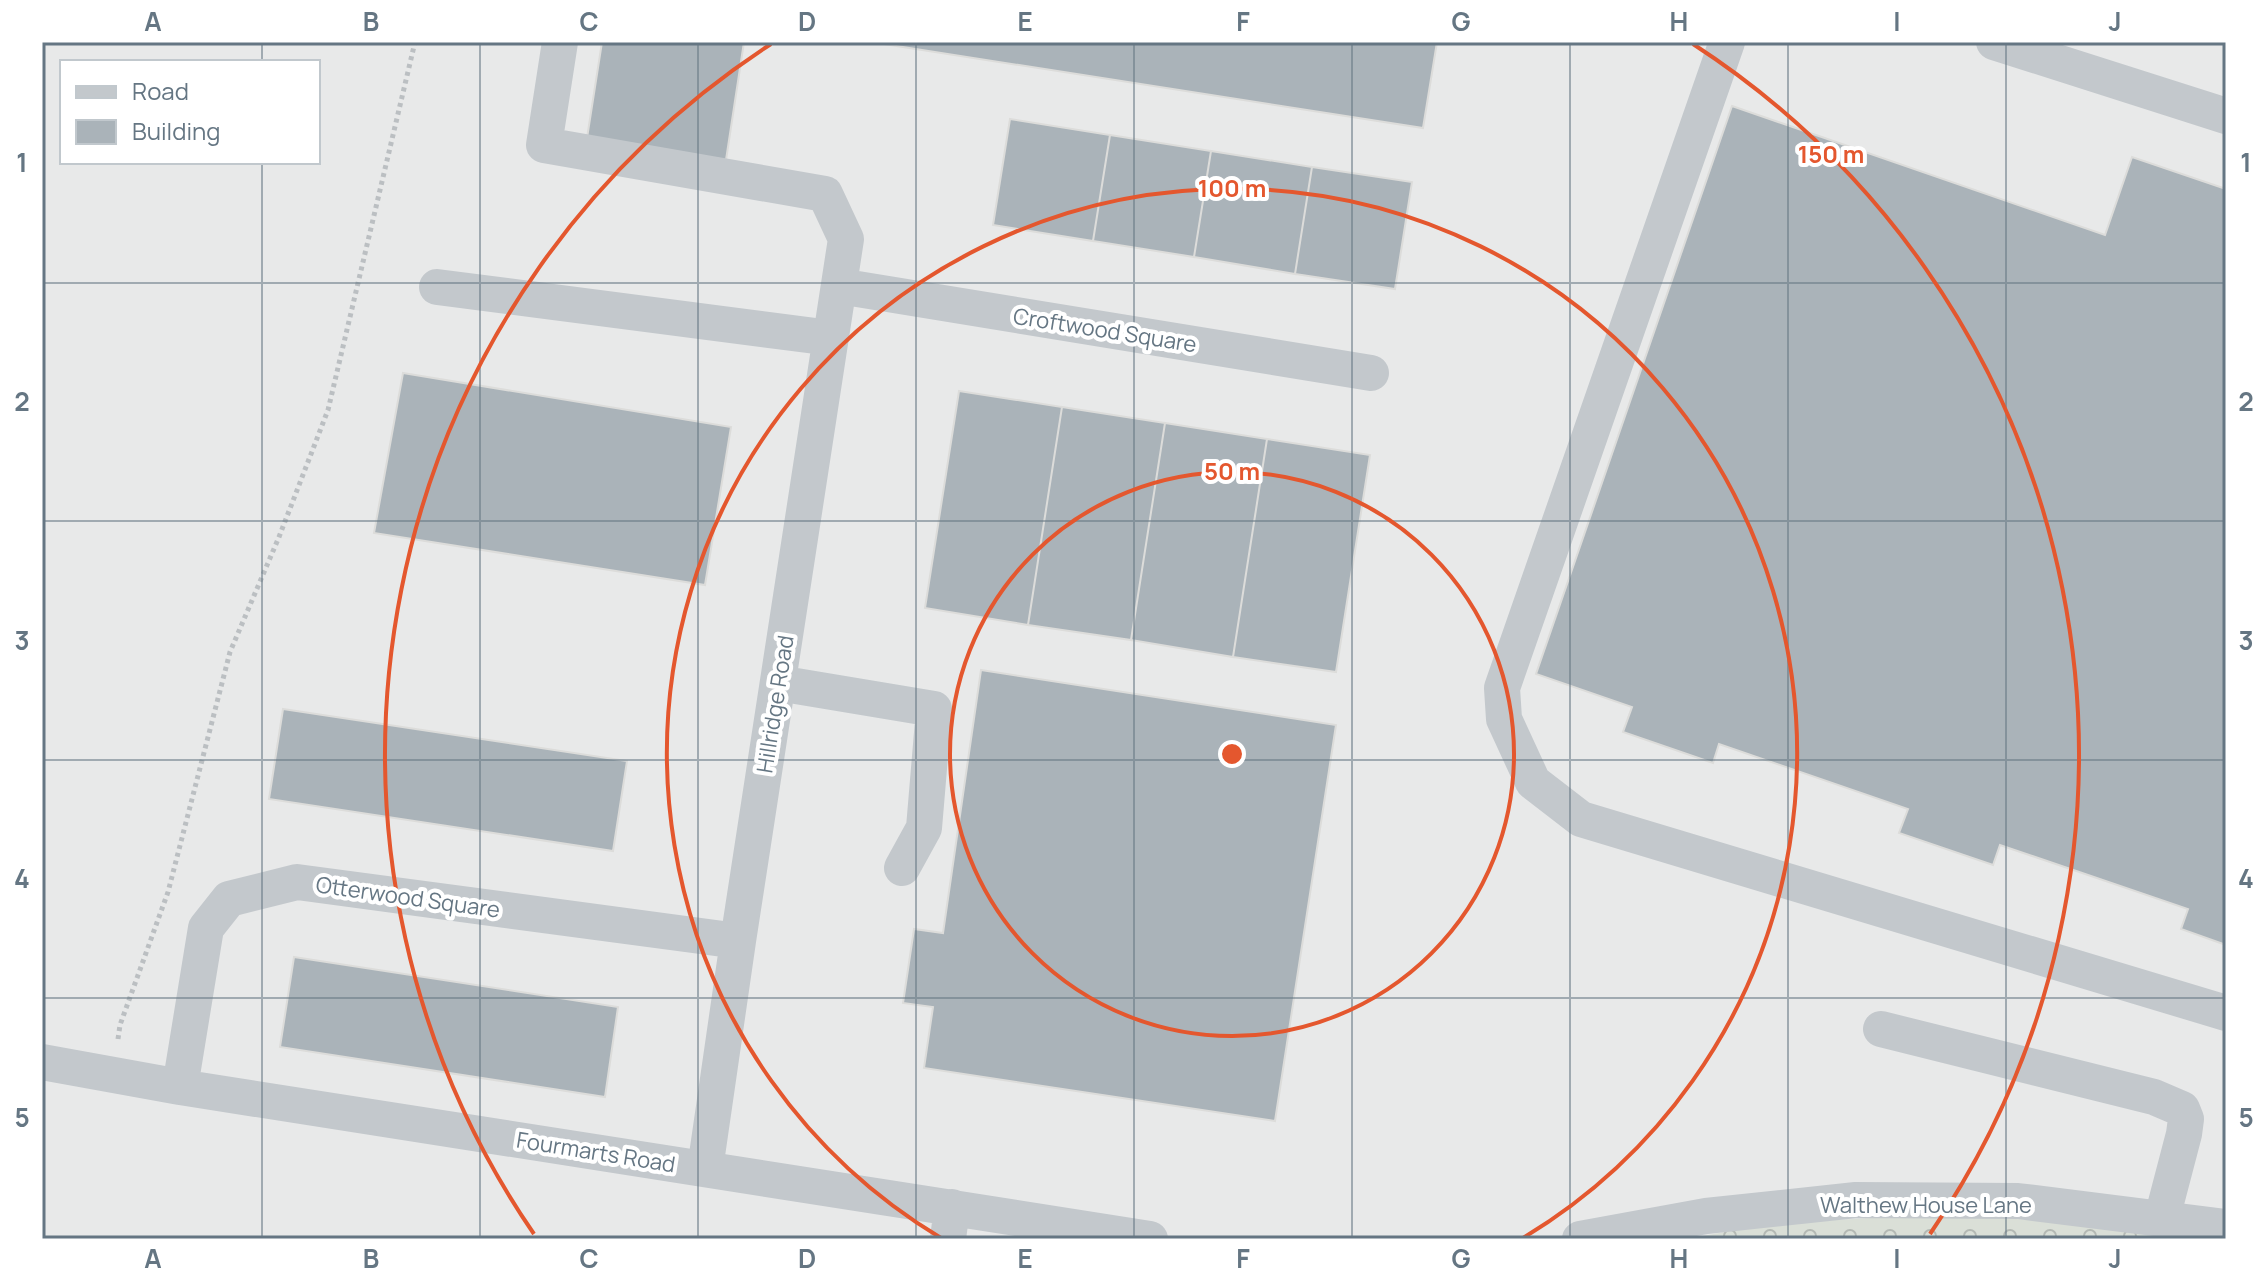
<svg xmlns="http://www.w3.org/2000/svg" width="2268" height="1281" viewBox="0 0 2268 1281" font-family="Manrope,sans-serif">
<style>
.built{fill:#e8e9e9;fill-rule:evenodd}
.forest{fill:url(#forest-crowns)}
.building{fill:#aab3b9;stroke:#dcdcda;stroke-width:2}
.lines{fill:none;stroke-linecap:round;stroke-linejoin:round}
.path{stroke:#bbbfc2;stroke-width:5;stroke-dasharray:4 4;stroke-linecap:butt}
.minor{stroke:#c3c8cc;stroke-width:36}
.grid{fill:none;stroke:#657683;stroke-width:2;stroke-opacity:0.55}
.ring{fill:none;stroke:#e4572e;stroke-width:4}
.labels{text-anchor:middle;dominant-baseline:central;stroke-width:8;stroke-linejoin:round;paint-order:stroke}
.street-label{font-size:22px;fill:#657683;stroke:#fff}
.centre{fill:#e4572e;stroke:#fff;stroke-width:4}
.ring-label{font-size:24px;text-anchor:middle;font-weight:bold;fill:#e4572e;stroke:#fff;stroke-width:8;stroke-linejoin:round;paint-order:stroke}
.neatline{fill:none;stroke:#657683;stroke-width:3}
.grid-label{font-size:26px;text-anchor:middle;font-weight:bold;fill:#657683}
</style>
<defs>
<pattern id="forest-crowns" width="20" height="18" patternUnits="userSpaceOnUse" patternTransform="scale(2)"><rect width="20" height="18" fill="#dadfd7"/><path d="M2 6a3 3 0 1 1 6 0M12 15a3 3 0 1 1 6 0" fill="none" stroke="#b4b9b4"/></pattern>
</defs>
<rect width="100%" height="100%" fill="#fafaf8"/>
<path class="built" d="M42,42H2226V1239H42ZM62,62H318V162H62Z"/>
<path class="forest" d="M1922,1215L2085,1222L2215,1239H1687L1767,1224Z"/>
<path class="building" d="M602,42H744L726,160L587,138Z
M871,42H1437L1423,128Z
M1732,106L2105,235L2132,157L2226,189V945L2181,929L2188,909L2000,845L1993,865L1899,833L1908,809L1719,744L1713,763L1623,732L1632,707L1536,674Z
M1010,119L1110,135L1093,241L993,225Z
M1110,135L1211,151L1194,257L1093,241Z
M1211,151L1312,167L1295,274L1194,257Z
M1312,167L1412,182L1395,289L1295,274Z
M403,373L731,427L705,585L374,533Z
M959,391L1062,407L1028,625L925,608Z
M1062,407L1165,423L1131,640L1028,625Z
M1165,423L1267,439L1233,657L1131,640Z
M1267,439L1370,455L1336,672L1233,657Z
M981,670L1336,725L1275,1121L924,1068L933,1007L903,1003L914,929L943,933Z
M283,709L627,761L613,851L269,799Z
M294,957L618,1007L605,1097L280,1047Z"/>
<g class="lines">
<path class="path" d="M118,1039L120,1025L168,892L230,652L279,537L328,410L415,42"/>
<path class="minor" d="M560,42L544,145L825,194L846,239L738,941L705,1169
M1727,42L1502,688L1504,719L1533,782L1581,819L2226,1013
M1994,42L2226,116
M839,286L1371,373
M437,287L831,338
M778,683L934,709L924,828L902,868
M1881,1029L2154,1097L2182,1109L2186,1119L2184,1134L2162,1218
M42,1062L180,1087L1150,1239
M180,1087L206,928L229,899L297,882L738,941
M948,1239L952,1207
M1580,1239L1706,1216L1856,1200L2018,1201L2226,1227"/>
</g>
<path class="grid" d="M262,42V62M480,42V1239M698,42V1239M916,42V1239M1134,42V1239M1352,42V1239M1570,42V1239M1788,42V1239M2006,42V1239M262,162V1239M42,283H2226M42,521H2226M42,760H2226M42,998H2226"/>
<g class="ring">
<circle cx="1232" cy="754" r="282"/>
<path d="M941 1238A565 565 0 1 1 1523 1238"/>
<path d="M534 1234A847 847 0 0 1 771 44M1693 44A847 847 0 0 1 1930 1234"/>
</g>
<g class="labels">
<g class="street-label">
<text transform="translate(1105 330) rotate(9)">Croftwood Square</text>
<text transform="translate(775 704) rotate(-81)">Hillridge Road</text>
<text transform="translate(408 897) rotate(8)">Otterwood Square</text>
<text transform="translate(596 1152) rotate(9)">Fourmarts Road</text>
<text x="1926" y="1205">Walthew House Lane</text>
</g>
</g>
<circle cx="1232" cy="754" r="12" class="centre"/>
<g class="ring-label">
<text x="1831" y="163">150 m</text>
<text x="1232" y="197">100 m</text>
<text x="1232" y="480">50 m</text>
</g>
<rect width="2268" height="1281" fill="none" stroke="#ffffff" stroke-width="88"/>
<rect x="60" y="60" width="260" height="104" fill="#ffffff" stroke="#c1c8cd" stroke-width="2"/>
<rect x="76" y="86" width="40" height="12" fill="#c3c8cc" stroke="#c1c8cd" stroke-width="2"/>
<text x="132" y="100" font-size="24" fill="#657683">Road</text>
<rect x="76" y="120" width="40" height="24" fill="#aab3b9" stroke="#c1c8cd" stroke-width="2"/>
<text x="132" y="140" font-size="24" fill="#657683">Building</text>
<rect x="44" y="44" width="2180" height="1193" class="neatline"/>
<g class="grid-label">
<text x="153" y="31">A</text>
<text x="371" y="31">B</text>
<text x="589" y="31">C</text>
<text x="807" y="31">D</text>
<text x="1025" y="31">E</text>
<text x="1243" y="31">F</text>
<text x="1461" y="31">G</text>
<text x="1679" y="31">H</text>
<text x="1897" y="31">I</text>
<text x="2115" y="31">J</text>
<text x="22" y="172">1</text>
<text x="2246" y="172">1</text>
<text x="22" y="411">2</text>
<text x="2246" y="411">2</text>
<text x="22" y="650">3</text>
<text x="2246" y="650">3</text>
<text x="22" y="888">4</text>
<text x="2246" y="888">4</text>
<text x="22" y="1127">5</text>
<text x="2246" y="1127">5</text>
<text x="153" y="1268">A</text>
<text x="371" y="1268">B</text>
<text x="589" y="1268">C</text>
<text x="807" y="1268">D</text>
<text x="1025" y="1268">E</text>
<text x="1243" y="1268">F</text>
<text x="1461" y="1268">G</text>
<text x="1679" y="1268">H</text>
<text x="1897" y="1268">I</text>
<text x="2115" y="1268">J</text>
</g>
</svg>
